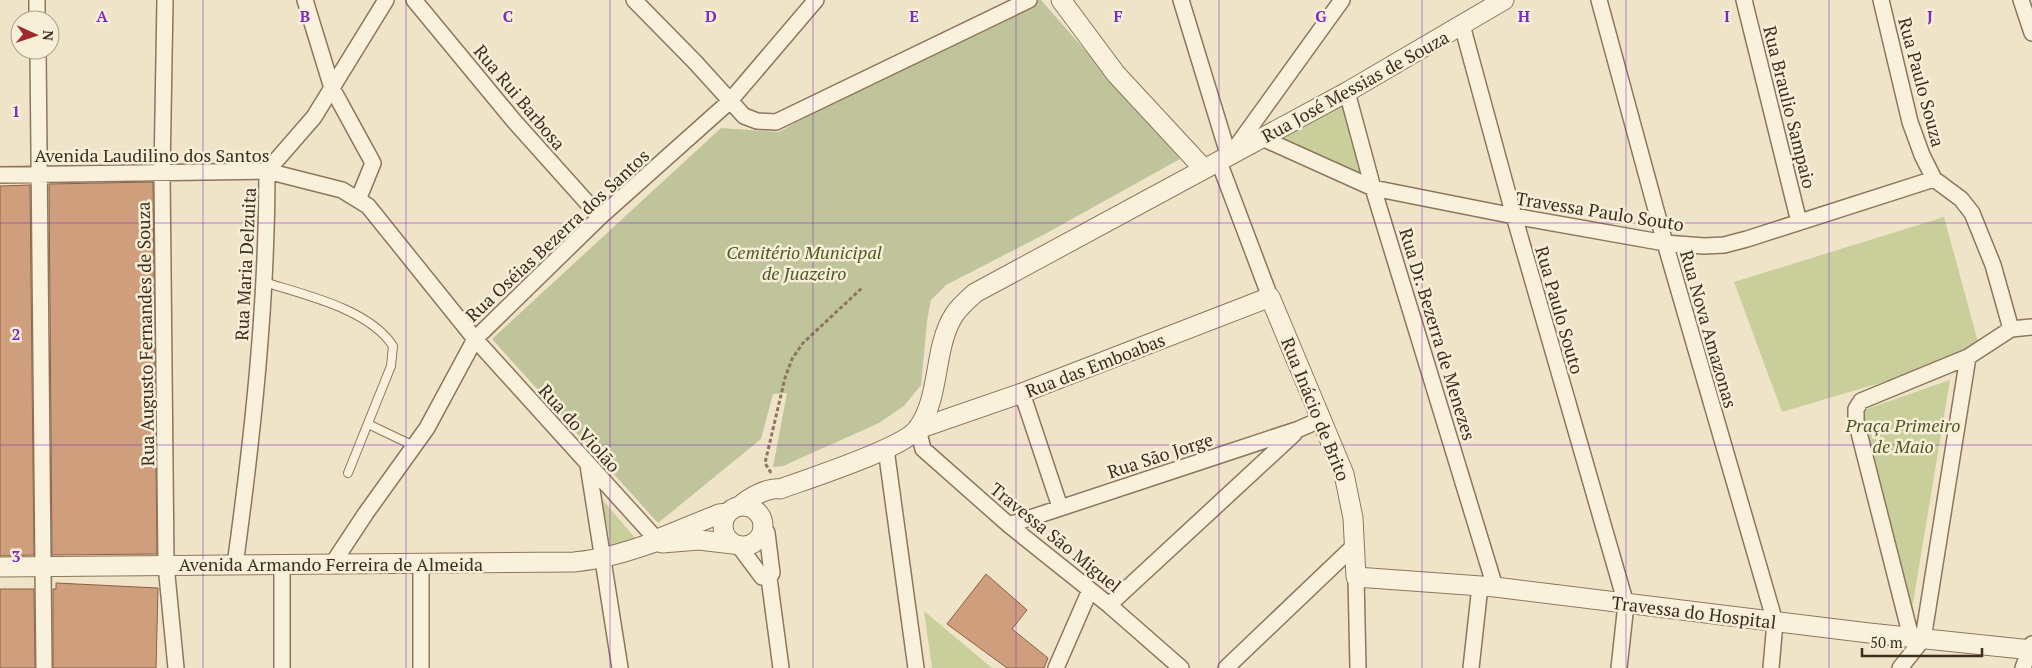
<svg xmlns="http://www.w3.org/2000/svg" width="2032" height="668" viewBox="0 0 2032 668" font-family="'PT Serif',serif">
<style>
.green{fill:#c9cf9b}
.cemetery{fill:#bfc49a}
.building{fill:#cf9f7d;stroke:#8d5f41}
.lines{fill:none;stroke-linecap:round;stroke-linejoin:round}
.service-casing{stroke:#8d765c;stroke-width:10}
.minor-casing{stroke:#8d765c;stroke-width:18}
.tertiary-casing{stroke:#8d765c;stroke-width:21}
.path{stroke:#8d765c;stroke-width:3;stroke-dasharray:4 2.5;stroke-linecap:butt}
.service{stroke:#faf1dc;stroke-width:8}
.minor{stroke:#faf1dc;stroke-width:15}
.tertiary{stroke:#faf1dc;stroke-width:19}
.grid{fill:none;stroke:#7b2cbf;stroke-width:1;stroke-opacity:0.55}
.labels{text-anchor:middle;dominant-baseline:central;stroke-width:5;stroke-linejoin:round;paint-order:stroke}
.street-label{font-size:18px;fill:#3d2e20;stroke:#f7eed8}
.park-label{font-size:18px;font-style:italic;fill:#4d5a26;stroke:#f7eed8}
.grid-label{font-size:16px;text-anchor:middle;font-weight:bold;fill:#7b2cbf;stroke:#f7eed8;stroke-width:5;stroke-linejoin:round;paint-order:stroke}
</style>
<rect width="100%" height="100%" fill="#f0e4c8"/>
<path class="green" d="M1347,92L1373,188L1262,138Z
M1944,217L1981,353L1782,412L1734,282Z
M1950,380L1911,615L1858,412Z
M601,498L637,540L612,550Z
M924,611L992,668H932Z"/>
<path class="cemetery" d="M1022,0H1041L1180,159L1045,234L946,285L931,300L927,321L921,385L904,406L879,423L783,466L773,467L787,393L773,394L761,439L658,523L492,339L721,128L779,132Z"/>
<path class="building" d="M153,182L157,554L52,555L49,184Z
M30,185L34,555L0,556V186Z
M986,574L1027,610L1012,629L1048,658L1044,668H1007L947,624Z
M56,583L158,588L156,668H53V589H56Z
M0,589H34L35,668H0Z"/>
<g class="lines">
<g class="service-casing">
<path id="service" d="M264,282C305,295 369,309 393,346L391,366L348,473
M368,424L414,446"/>
</g>
<g class="minor-casing">
<path id="minor" d="M37,0V20
M165,0L162,173L166,565L176,668
M305,0L332,88L373,163L358,200
M414,0L514,121L600,217
M634,0L695,62L744,116L757,121L776,122L1029,0
M1181,0L1229,157
M1599,0L1665,243L1775,622L1771,668
M1744,0L1799,222
M1881,0L1910,122L1922,155L1934,179L1961,199L1972,213L1993,265L2011,329
M2021,0L2032,33
M1462,25L1514,216L1626,604L1619,668
M38,50L44,668
M1347,92L1373,188L1495,587
M1262,138L1373,188L1514,216L1665,243L1704,246L1724,245L1747,239L1934,179
M1231,154L1342,0
M1219,162L1270,297
M0,175L267,171L342,190L368,206L475,339L658,541
M1022,393L1060,507
M918,429L923,449L1009,525L1109,605L1181,668
M886,449L916,668
M588,465L620,668
M1009,525L1299,429L1322,419
M763,527L767,533L772,573L769,578L781,668
M739,546L762,577L769,578
M333,563L366,513L427,428L475,339L600,217L729,102L816,0
M235,565C253,434 267,303 267,171L314,117L386,0
M282,566V668
M1356,577L1358,668
M1109,605L1294,434
M1911,637L1856,421V409L1861,401L1968,357L2011,329L2032,327
M421,668V564
M1056,668L1090,590
M1226,668L1355,545
M1471,668L1480,586
M1900,668L1923,639L1968,357
M2023,668L2032,644"/>
</g>
<g class="tertiary-casing">
<path id="tertiary" d="M1061,0L1116,74L1204,169
M918,429L1022,393L1270,297L1344,474L1353,518L1356,577L1495,587L1869,633L2032,650
M740,506C748,498 768,487 780,489C807,479 905,448 918,428C941,396 933,348 954,315C959,307 967,300 975,293L1347,92L1504,0
M723 526a20 20 0 1 1 40 0a20 20 0 1 1-40 0Z
M662,543L699,540L733,544
M0,567L574,562C605,559 629,551 658,541L660,538L719,514L728,513"/>
</g>
<path class="path" d="M771,473L765,463L785,378L792,359L803,343L863,287"/>
<use href="#service" class="service"/>
<use href="#minor" class="minor"/>
<use href="#tertiary" class="tertiary"/>
</g>
<path class="grid" d="M203,0V668M406,0V668M610,0V668M813,0V668M1016,0V668M1219,0V668M1422,0V668M1626,0V668M1829,0V668M0,223H2032M0,445H2032"/>
<g class="labels">
<g class="street-label">
<text transform="translate(1922 82) rotate(75)">Rua Paulo Souza</text>
<text transform="translate(1355 86) rotate(-29)">Rua José Messias de Souza</text>
<text transform="translate(520 97) rotate(50)">Rua Rui Barbosa</text>
<text transform="translate(1790 107) rotate(76)">Rua Braulio Sampaio</text>
<text x="152" y="155">Avenida Laudilino dos Santos</text>
<text transform="translate(1600 211) rotate(9)">Travessa Paulo Souto</text>
<text transform="translate(557 235) rotate(-43)">Rua Oséias Bezerra dos Santos</text>
<text transform="translate(245 264) rotate(-87)">Rua Maria Delzuita</text>
<text transform="translate(1560 310) rotate(74)">Rua Paulo Souto</text>
<text transform="translate(1709 329) rotate(74)">Rua Nova Amazonas</text>
<text transform="translate(145 334) rotate(-91)">Rua Augusto Fernandes de Souza</text>
<text transform="translate(1438 334) rotate(73)">Rua Dr. Bezerra de Menezes</text>
<text transform="translate(1095 365) rotate(-21)">Rua das Emboabas</text>
<text transform="translate(1316 409) rotate(68)">Rua Inácio de Brito</text>
<text transform="translate(580 428) rotate(48)">Rua do Violão</text>
<text transform="translate(1160 455) rotate(-18)">Rua São Jorge</text>
<text transform="translate(1056 537) rotate(39)">Travessa São Miguel</text>
<text x="331" y="564">Avenida Armando Ferreira de Almeida</text>
<text transform="translate(1694 612) rotate(7)">Travessa do Hospital</text>
</g>
<g class="park-label">
<text x="804" y="252">Cemitério Municipal<tspan x="804" dy="21">de Juazeiro</tspan></text>
<text x="1903" y="425">Praça Primeiro<tspan x="1903" dy="21">de Maio</tspan></text>
</g>
</g>
<g class="grid-label">
<text x="102" y="22">A</text>
<text x="305" y="22">B</text>
<text x="508" y="22">C</text>
<text x="711" y="22">D</text>
<text x="914" y="22">E</text>
<text x="1118" y="22">F</text>
<text x="1321" y="22">G</text>
<text x="1524" y="22">H</text>
<text x="1727" y="22">I</text>
<text x="1930" y="22">J</text>
<text x="16" y="117">1</text>
<text x="16" y="340">2</text>
<text x="16" y="562">3</text>
</g>
<g transform="translate(35 35) rotate(93)"><circle r="24" fill="#f7eed8" stroke="#ada18e"/>
<path d="M0-4L9 19L0 12L-9 19Z" fill="#9e2a2b"/>
<text y="-8" font-size="14" font-weight="bold" text-anchor="middle" fill="#3d2e20">N</text>
</g>
<path d="M1862 648v8h120v-8" fill="none" stroke="#3d2e20" stroke-width="2.5"/>
<text x="1870" y="648" font-size="15" fill="#3d2e20" stroke="#f7eed8" stroke-width="4" paint-order="stroke">50 m</text>
</svg>
